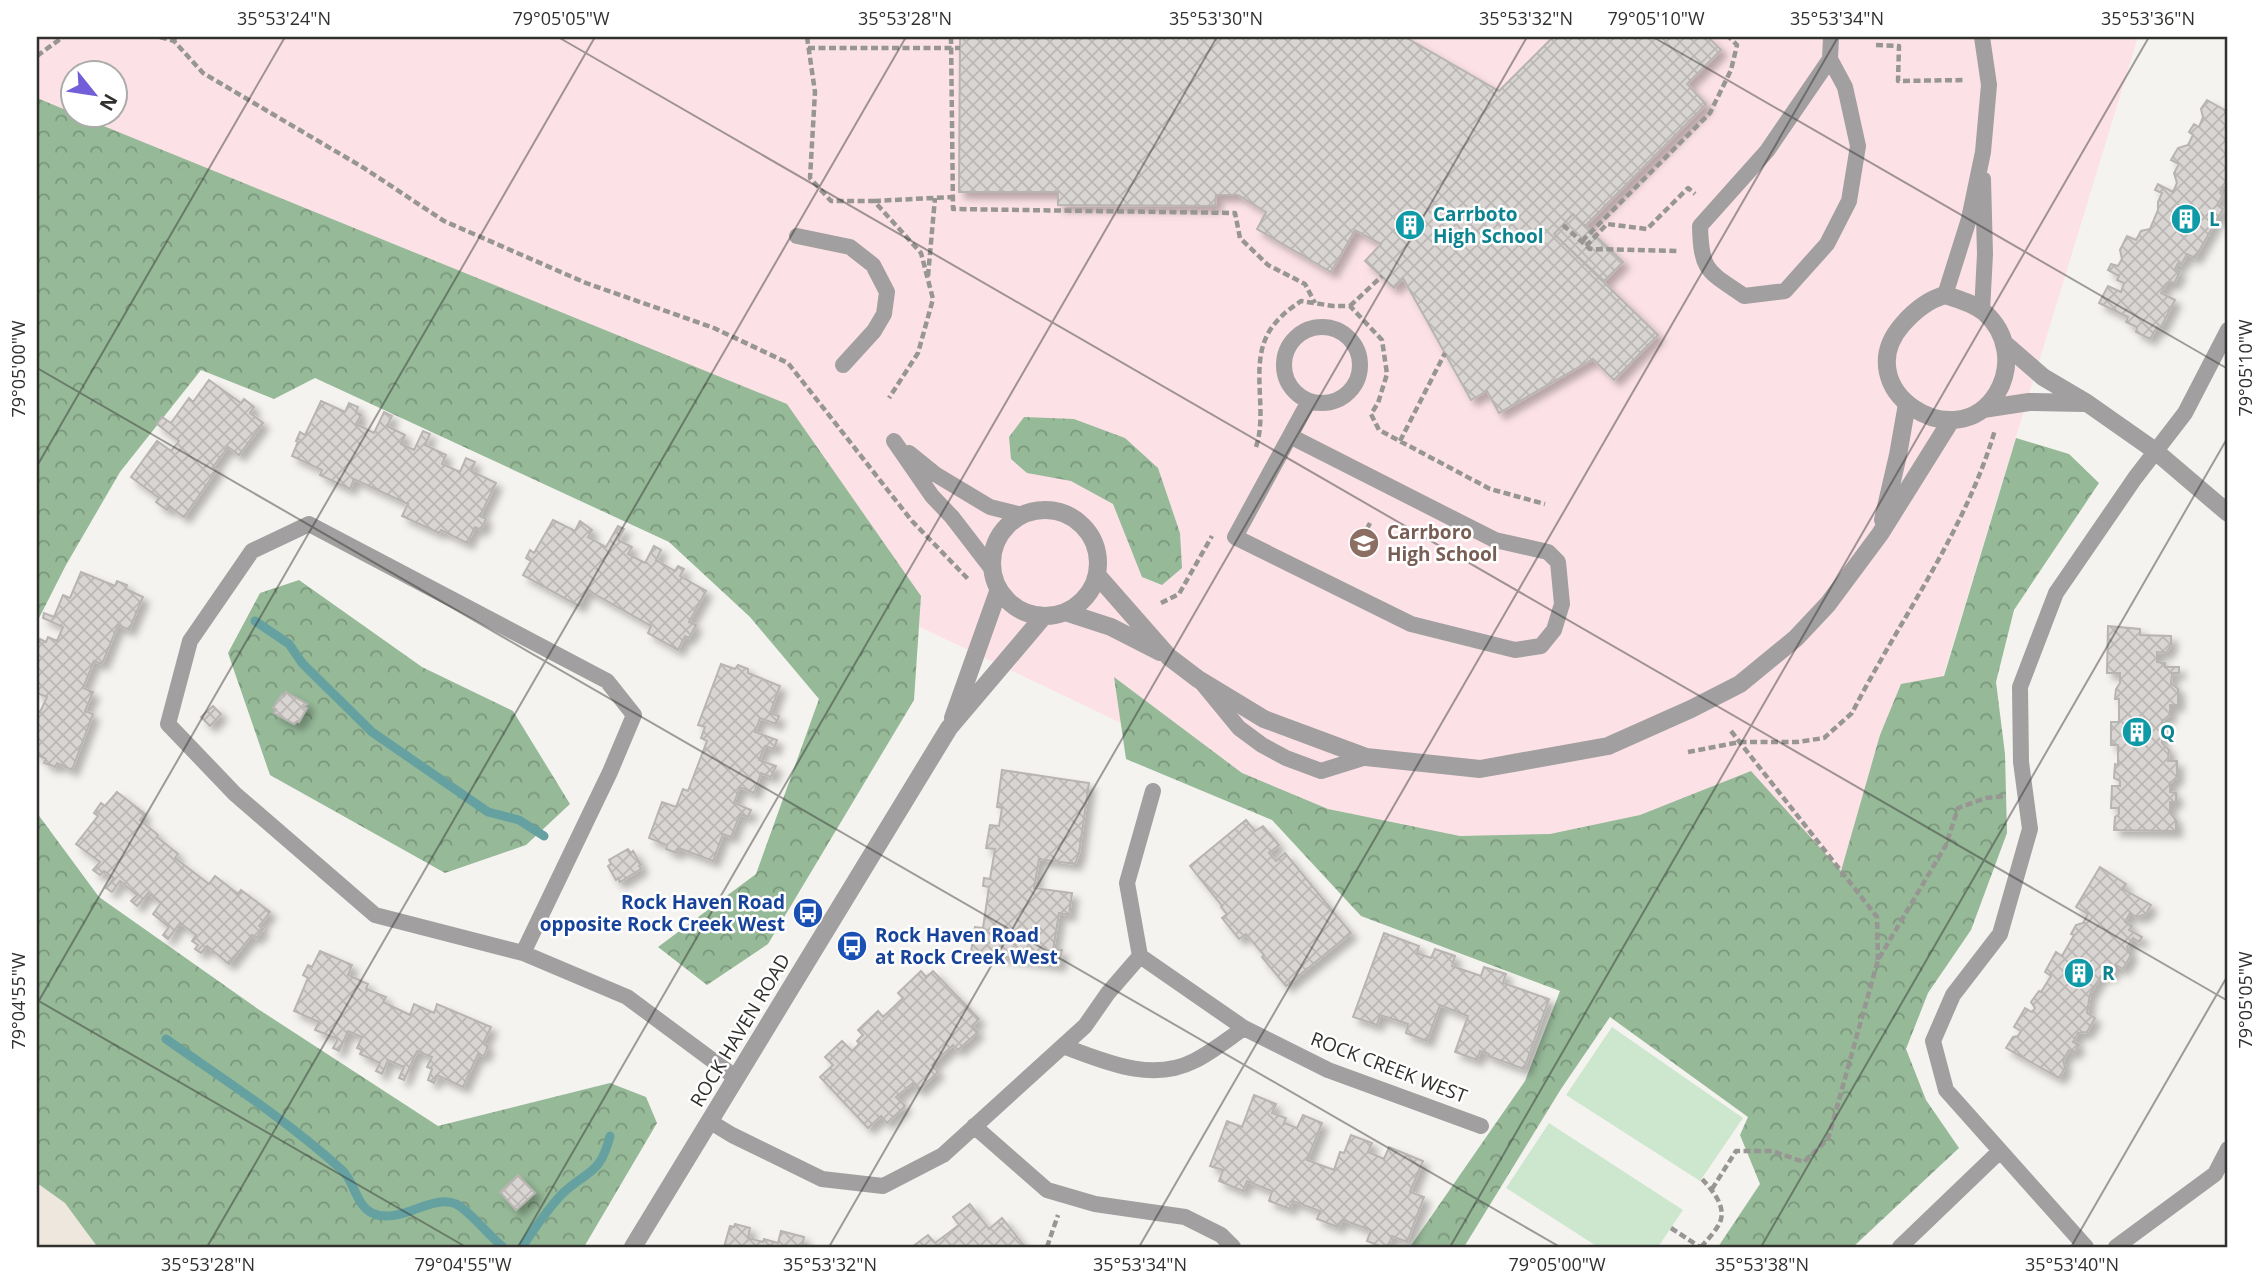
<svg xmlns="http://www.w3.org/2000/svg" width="2265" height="1284" viewBox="0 0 2265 1284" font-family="'Open Sans',sans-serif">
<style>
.built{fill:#eee7dd}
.education{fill:#fce2e7;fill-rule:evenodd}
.forest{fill:url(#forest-crowns)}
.park{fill:#cde7ce}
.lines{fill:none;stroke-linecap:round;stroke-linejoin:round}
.stream{stroke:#66a1a1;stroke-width:9}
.building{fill:url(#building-cross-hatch);stroke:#b8b4b2;stroke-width:2;filter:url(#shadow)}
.path{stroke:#979693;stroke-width:4.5;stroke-dasharray:7 3.5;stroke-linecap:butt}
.service{stroke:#a19f9f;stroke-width:16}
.minor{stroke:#a19f9f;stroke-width:18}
.ticks{fill:none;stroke:#30302e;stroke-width:2;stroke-opacity:0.45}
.labels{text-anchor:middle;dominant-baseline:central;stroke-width:5;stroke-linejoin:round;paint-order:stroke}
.culture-label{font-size:19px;font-weight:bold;fill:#0d838f;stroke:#fff;text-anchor:start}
.education-label{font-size:19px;font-weight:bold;fill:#785e54;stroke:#fff;text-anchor:start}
.transit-label{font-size:19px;font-weight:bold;fill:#164399;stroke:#fff;text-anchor:end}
.street-label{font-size:19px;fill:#30302e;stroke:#fff}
.neatline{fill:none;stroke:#30302e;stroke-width:2.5}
.ticks-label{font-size:18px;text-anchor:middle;fill:#30302e}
</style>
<defs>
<pattern id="forest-crowns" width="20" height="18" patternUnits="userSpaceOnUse" patternTransform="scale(1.75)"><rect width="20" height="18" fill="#96b998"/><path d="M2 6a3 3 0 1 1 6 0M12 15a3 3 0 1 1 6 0" fill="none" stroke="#7b977c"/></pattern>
<pattern id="building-cross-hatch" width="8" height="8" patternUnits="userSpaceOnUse" patternTransform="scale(1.75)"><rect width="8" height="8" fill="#d9d5d3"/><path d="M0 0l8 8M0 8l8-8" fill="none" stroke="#bbb7b5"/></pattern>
<filter id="shadow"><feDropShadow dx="6" dy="6" stdDeviation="3.5" flood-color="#0004"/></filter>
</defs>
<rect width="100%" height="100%" fill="#f5f3ef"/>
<path class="built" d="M37,1114L219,1247H37Z"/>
<path class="education" d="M37,37H2138L1826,1060L148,258L37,452ZM74,74H116V116H74Z"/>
<path class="forest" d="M37,98L73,113L74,116H79L787,404L921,596L914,700L768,944L707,985L658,947L756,874L819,699L750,617L669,542L315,378L274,399L201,370L120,472L66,565L37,622Z
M1024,417L1074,419L1125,438L1158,468L1180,533L1182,568L1162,585L1142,577L1113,504L1071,481L1027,473L1011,459L1009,437Z
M2016,438L2069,454L2099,483L2014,610L1996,682L2005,754L2007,833L1971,930L1928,993L1906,1049L1926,1100L1959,1148L1853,1247H1718L1760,1184L1740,1135L1748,1117L1610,1017L1561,1089L1464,1247H1410L1525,1081L1560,991L1361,916L1272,820L1126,759L1114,677L1242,773L1328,809L1460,836L1550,834L1640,815L1751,771L1841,871L1880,735L1901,684L1944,676Z
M299,580L422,667L513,711L570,804L526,845L445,873L270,775L228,653L260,593Z
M37,813L99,897L258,1009L438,1126L610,1083L646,1097L657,1123L584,1247H99L96,1245L65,1203L37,1183Z"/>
<path class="park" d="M1612,1027L1743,1118L1700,1181L1566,1095Z
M1549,1123L1683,1210L1658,1247H1598L1506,1188Z"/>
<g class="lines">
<path class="stream" d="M255,621L289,644L302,663L372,732L488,812L519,820L544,836
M166,1039C226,1081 288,1121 342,1170C354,1181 356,1205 372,1213C399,1226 432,1193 456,1204C468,1209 490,1237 503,1247
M522,1247C534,1229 547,1210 562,1194C587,1170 600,1176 610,1136"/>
</g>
<path class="building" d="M960,37H1405L1499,91L1553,37H1708L1721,50L1687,84L1706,104L1585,226L1573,214L1554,234L1658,335L1614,380L1593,359L1499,413L1487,391L1471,400L1403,278L1394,288L1365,261L1381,244L1355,230L1331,272L1257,229L1266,212L1238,195H1216L1215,206L1058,205V192H959Z
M2207,100L2228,112V188L2223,187L2220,193L2223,195L2217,205L2223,209L2195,258L2187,254L2181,265L2178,263L2175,269L2180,272L2174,283H2167L2161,293L2175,300L2160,329L2157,327L2150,339L2136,332L2137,327L2126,322L2128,317L2099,303L2108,286L2121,292L2124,283L2117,280L2119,276L2108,270L2111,264L2118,266L2122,259L2120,250L2127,236L2136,240L2141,231L2150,229L2158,210V202L2162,193L2155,190L2158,184L2173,192L2177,183L2174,173L2179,164L2171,160L2178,148L2188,145L2193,135L2189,132L2194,124L2199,127L2203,117L2201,109Z
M1573,214L1623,262L1604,281L1554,234Z
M209,380L241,403L244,399L254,407L250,413L263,423L239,455L228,447L213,467L217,470L184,517L169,506L167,510L156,502L159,498L131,477L157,441L171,451L179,441L157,424L162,417L171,423L189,398L193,402Z
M321,401L345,412L349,403L358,407L356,412L361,415L356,424L374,433L384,412L392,416L387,426L405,435L401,444L414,450L423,431L430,434L425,445L446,455L442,464L460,472L466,458L475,462L471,471L496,483L480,516L486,519L481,530L475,527L467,543L441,530L439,533L402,516L408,504L354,479L350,489L320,475L322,470L292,456L298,442L296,441L300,432L305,435Z
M553,520L575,531L580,521L592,530L588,537L606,547L618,526L624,529L618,540L632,547L628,554L645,563L654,546L661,550L656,560L675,571L678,566L684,569L680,576L706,591L689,622L696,625L689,638L685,636L678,650L648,633L651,626L587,590L579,606L523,575L531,561L526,558L530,550L534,553Z
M81,572L115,586L117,581L127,585L126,589L143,597L129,630L118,625L102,664L94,661L83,688L93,692L85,711L93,714L72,770L57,763L55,767L53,766L44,763L46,759L37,755V710L40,712L47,697L37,693V647L40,639L46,642L48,637L57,641L63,627L43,618L44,613L54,617L63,595L70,598Z
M2108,626L2140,629V635L2171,636V645L2166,653L2157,652V662L2165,663V667H2179V673H2172L2171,683L2178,689V705H2170V715L2162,721V743L2169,750L2168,761H2177V777L2170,783V792L2176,793V802H2170V813L2176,820V831L2114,830L2115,817L2119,814V808H2111L2112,786H2120V781L2114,778L2115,764L2118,765V745H2111V722H2119V699H2115L2116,689L2120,683V673H2107Z
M721,664L735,669L738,665L748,669V673L780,686L770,713L779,716L776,724L760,718L755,732L777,740L774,749L765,746L759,760L776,766L771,777L761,773L754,793L740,787L734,803L751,810L748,817L740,814L731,837L723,834L713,861L679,848L677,853L666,849L667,845L649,838L662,802L676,807L683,789L688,791L707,741L701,738L705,727L698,725Z
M286,692L307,704L304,707L307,708L299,722L297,721L294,724L274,713L276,709L273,708L282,694L284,696Z
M213,706L221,714L210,726L201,717Z
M1002,770L1089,783L1079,853L1075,864L1039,859L1034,888L1072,893L1069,915L1059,913L1053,950H1062L1059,965L971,952L975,927L983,928L989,887L983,886L984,878L990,879L995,849L986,848L990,825L999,826L1002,808L997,807Z
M117,792L145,814L140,820L158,835L157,837L178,854L175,858L209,884L215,876L238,894L241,890L270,912L259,926L263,929L256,938L252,935L229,964L207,946L201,953L195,949L198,945L192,941L196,935L180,923L168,939L163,935L169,927L153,914L161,903L148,893L137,906L131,901L137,895L120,881L112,892L106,888L114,878L104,871L100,875L93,870L100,862L76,844L98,816L94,813L101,803L105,806Z
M1246,820L1255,831L1263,826L1279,845L1269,853L1276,861L1285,853L1351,933L1286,986L1262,957L1264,955L1246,934L1239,939L1222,918L1227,914L1221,907L1222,906L1190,866Z
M628,849L631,853L633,851L641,865L639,866L641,869L620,882L618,878L616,880L608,866L611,864L609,860Z
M2100,867L2126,884L2123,889L2151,905L2146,914L2137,917L2130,913L2125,922L2132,926L2129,930L2142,937L2139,942L2133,938L2127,947L2131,955L2123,969L2116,965L2111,974L2101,976L2090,994L2087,1013L2095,1018L2087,1032L2078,1033L2073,1042L2079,1045L2074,1053L2069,1050L2063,1060L2065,1068L2059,1078L2006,1048L2013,1037L2018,1036L2021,1031L2014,1027L2025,1008L2032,1012L2035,1008L2031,1002L2039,991L2041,992L2051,976L2045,972L2056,952L2062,956L2074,935L2071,934L2076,925L2083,923L2088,914L2076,907Z
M1384,933L1419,946L1417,953L1431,958L1435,949L1455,956L1452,966L1481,976L1484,967L1506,974L1503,983L1549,999L1524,1069L1488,1056L1489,1054L1480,1051L1477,1060L1455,1052L1468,1016L1440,1005L1427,1041L1406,1033L1408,1024L1380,1015L1377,1025L1353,1017Z
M320,951L352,965L348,975L368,984L366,989L386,997L383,1002L410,1015L414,1004L434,1013L437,1004L491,1027L483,1043L488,1046L484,1056L478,1054L463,1087L437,1075L434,1083L428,1080L432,1069L427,1067L432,1057L417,1051L404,1080L399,1078L404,1067L388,1060L382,1074L376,1071L380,1063L360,1054L362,1050L357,1048L362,1037L348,1031L339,1051L333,1048L338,1039L315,1030L319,1022L294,1011L308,978L303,975L308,965L312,967Z
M921,971L926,977L933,971L979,1019L972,1026L978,1032L958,1050L953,1045L932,1065L938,1072L919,1090L913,1083L896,1097L905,1106L887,1123L881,1116L868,1128L820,1077L833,1065L825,1057L842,1041L852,1051L859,1044L857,1041L863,1035L858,1030L878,1011L883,1017L903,998L898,993Z
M1254,1095L1276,1104L1272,1113L1286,1118L1284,1123L1297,1128L1303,1115L1322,1123L1307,1160L1334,1170L1340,1152L1344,1153L1351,1135L1372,1143L1368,1152L1384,1159L1389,1147L1423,1161L1410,1192L1424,1197L1407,1242L1392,1236L1388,1247H1382L1367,1241L1371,1230L1343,1220L1338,1227L1317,1219L1320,1211L1293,1201L1290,1209L1269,1201L1272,1191L1247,1181L1243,1191L1219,1181L1223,1170L1210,1166L1227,1121L1242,1127Z
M518,1175L535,1193L516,1210L500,1192Z
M970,1204L989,1229L1002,1218L1025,1247H912L928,1235L935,1243L959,1225L953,1217Z
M735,1224L750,1228L748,1238L763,1242L764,1239L778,1243L781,1231L804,1237L802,1247H724L730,1226L734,1227Z"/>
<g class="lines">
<path class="path" d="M160,37L174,41
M175,37L174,41L203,73L364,168L444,221L586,283L714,328L788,363L912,521L968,579
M807,37L815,92L810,178L831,201H874L921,253L933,299L918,353L889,398
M951,37L953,209L1235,213L1240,238L1268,265L1305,284L1315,303
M1876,45L1899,46L1898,81L1964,80
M808,48H960
M37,56L63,37
M874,201L952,197
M1563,225L1590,249L1678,251
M1582,241L1710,113L1731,70L1737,45L1729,37
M1586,246L1607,224L1647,229L1688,188L1695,194
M928,276L935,198
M1350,306L1382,276
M1400,441L1445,353
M1256,447C1270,405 1243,353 1280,318C1286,311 1294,306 1301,301L1333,306H1350L1382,340L1387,374L1378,403L1371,414L1379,430L1490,489L1545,504
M1358,546L1370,523
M1161,603L1179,594L1212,536
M1731,731L1877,917L1878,960
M1688,752L1740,742H1797L1824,738L1852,713C1900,619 1965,532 1995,430
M1712,1189L1736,1151H1772L1804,1162L1828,1139L1878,960L1946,845L1958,808L1986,798L2005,796
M1671,1228L1700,1247
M1047,1247L1058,1215
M1701,1247C1707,1240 1719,1228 1721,1219C1725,1204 1711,1189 1702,1179"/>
<path class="service" d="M1830,59L1767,151L1700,226C1701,272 1708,271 1744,296L1785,291L1827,244L1849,201L1858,146L1845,87L1830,59L1831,37
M797,236L850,247L873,265L887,292L884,314L874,331L843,365
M1945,295L1969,219L1983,152L1989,85L1982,37
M1982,311L1985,254L1983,179
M1284 365a38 38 0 1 1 76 0a38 38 0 1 1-76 0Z
M1290,436L1495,540L1548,552L1558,562L1562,604L1554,630L1541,646L1515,650L1411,624L1235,537L1309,401
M894,441L932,496L952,517L992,569
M909,453L935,474L990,507L1022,515
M1202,683L1239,728L1262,745L1286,758L1321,771L1366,757
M523,953L610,772L634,715L607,681L309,524L252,551L190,641L168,724L235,794L375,915L523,953L627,997L735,1077
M1140,956L1244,1028L1328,1070L1481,1126
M1063,1046C1104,1061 1151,1083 1194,1061C1212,1052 1228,1039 1244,1028
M709,1121L732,1135L822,1179L883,1186L943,1155L1085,1026L1108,993L1140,956L1127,883L1153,791
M974,1126L1047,1190L1095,1204L1185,1217L1221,1235L1233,1247
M1900,1247L2000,1151
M2086,1247L1946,1090L1933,1041L1953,995L2000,934L2030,829L2021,762L2020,687L2056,593L2135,478L2185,413L2228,330
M2116,1247L2215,1174L2228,1149"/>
<path class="minor" d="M1945,295C1958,299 1973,303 1984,312C2008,333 2013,366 1997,393C1956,460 1847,389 1902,325C1914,311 1927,300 1945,295Z
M2005,344L2043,377L2087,403L2154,450L2228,513
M1983,409L2029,402L2084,403
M992 563a53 53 0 1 1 106 0a53 53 0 1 1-106 0Z
M1883,520L1898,455L1907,404
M1097,575L1169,657L1198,679L1264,719L1366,757L1480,769L1608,746L1691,709L1740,684L1796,638L1828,604L1880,534L1950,422
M1065,612L1111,627L1160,652
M953,718L999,589
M633,1247L949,728L1044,616"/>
</g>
<path class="ticks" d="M558,37L2228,1001M1653,37L2228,369M37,368L1560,1247M37,466L285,37M37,1000L466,1247M37,1004L595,37M207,1247L906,37M518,1247L1217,37M829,1247L1527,37M1139,1247L1838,37M1450,1247L2149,37M1761,1247L2228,437M2071,1247L2228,975"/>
<defs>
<g id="building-disc" transform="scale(1.575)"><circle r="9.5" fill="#0f9aa8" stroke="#fff"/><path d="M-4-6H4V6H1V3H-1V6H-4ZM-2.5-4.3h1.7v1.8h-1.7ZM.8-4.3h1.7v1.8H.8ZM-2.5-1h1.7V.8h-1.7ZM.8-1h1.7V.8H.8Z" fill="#fff"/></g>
<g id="school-disc" transform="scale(1.575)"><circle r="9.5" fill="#8d6e63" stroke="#fff"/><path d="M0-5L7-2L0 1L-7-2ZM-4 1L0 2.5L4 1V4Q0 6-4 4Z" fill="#fff"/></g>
<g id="bus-disc" transform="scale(1.575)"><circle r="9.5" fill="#1a4fb4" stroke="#fff"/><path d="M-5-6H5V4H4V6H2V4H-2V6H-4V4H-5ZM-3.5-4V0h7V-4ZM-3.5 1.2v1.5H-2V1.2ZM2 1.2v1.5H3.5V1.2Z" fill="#fff"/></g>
</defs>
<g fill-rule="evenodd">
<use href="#building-disc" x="2186" y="219"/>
<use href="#building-disc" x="1410" y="225"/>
<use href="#school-disc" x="1364" y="543"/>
<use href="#building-disc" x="2137" y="732"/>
<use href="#bus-disc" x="808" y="913"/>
<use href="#bus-disc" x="852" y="946"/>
<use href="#building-disc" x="2079" y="973"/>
</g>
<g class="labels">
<g class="culture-label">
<text x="1433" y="214">Carrboto<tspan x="1433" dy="22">High School</tspan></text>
<text x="2209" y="219">L</text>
<text x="2160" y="732">Q</text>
<text x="2102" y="973">R</text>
</g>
<g class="education-label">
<text x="1387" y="532">Carrboro<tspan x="1387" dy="22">High School</tspan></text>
</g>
<g class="transit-label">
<text x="785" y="902">Rock Haven Road<tspan x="785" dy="22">opposite Rock Creek West</tspan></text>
<text x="875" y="935" text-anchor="start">Rock Haven Road<tspan x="875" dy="22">at Rock Creek West</tspan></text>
</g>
<g class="street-label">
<text transform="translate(740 1030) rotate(-59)">ROCK HAVEN ROAD</text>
<text transform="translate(1389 1067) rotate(21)">ROCK CREEK WEST</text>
</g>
</g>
<rect width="2265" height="1284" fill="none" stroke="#ffffff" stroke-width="77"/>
<g transform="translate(94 94) rotate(120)"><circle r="33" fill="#ffffff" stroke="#acacab" stroke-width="2"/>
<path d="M0-5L12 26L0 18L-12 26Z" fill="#735ed9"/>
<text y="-10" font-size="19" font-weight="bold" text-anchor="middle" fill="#30302e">N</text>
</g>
<rect x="38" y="38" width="2188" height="1208" class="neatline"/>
<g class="ticks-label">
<text x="284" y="25">35°53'24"N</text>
<text x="561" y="25">79°05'05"W</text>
<text x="905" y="25">35°53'28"N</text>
<text x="1216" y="25">35°53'30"N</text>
<text x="1526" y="25">35°53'32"N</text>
<text x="1656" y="25">79°05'10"W</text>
<text x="1837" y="25">35°53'34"N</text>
<text x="2148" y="25">35°53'36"N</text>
<text transform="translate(2246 368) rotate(-90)" y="6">79°05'10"W</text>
<text transform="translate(19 369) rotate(-90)" y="6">79°05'00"W</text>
<text transform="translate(2246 1000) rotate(-90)" y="6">79°05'05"W</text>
<text transform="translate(19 1001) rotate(-90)" y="6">79°04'55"W</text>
<text x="208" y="1271">35°53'28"N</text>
<text x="463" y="1271">79°04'55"W</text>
<text x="830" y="1271">35°53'32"N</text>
<text x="1140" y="1271">35°53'34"N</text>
<text x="1557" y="1271">79°05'00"W</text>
<text x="1762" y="1271">35°53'38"N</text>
<text x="2072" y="1271">35°53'40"N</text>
</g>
</svg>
